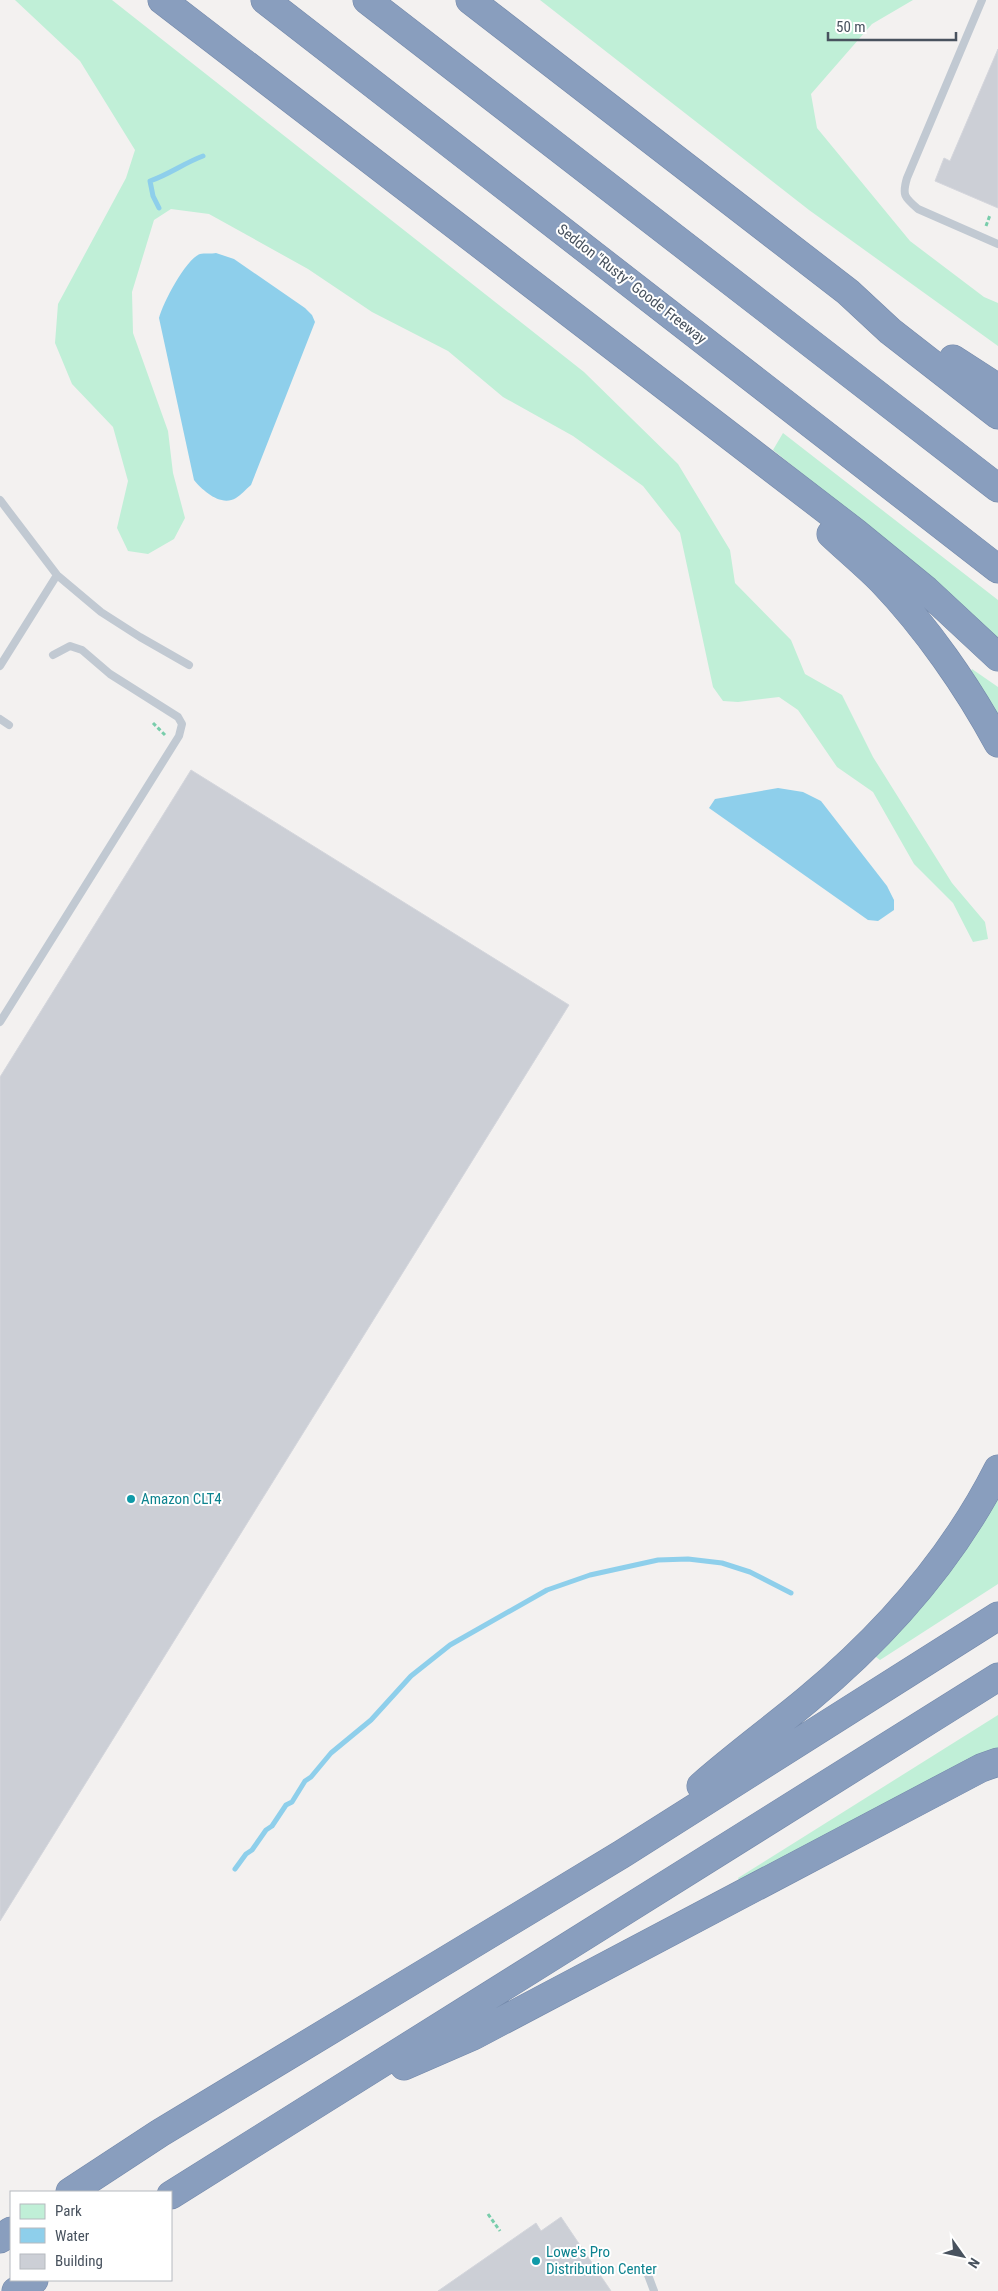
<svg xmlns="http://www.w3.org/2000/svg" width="998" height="2291" viewBox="0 0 998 2291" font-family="'Roboto Condensed',sans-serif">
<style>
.green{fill:#c0efd7}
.water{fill:#8ecfeb}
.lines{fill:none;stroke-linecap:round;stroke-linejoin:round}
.stream{stroke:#8ecfeb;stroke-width:5}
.building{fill:#cccfd6;stroke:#d4d6dc}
.motorway-casing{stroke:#7489aa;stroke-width:29}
.path{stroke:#78cdab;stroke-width:3;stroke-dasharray:4 2.5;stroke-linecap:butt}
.service{stroke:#c1c9d2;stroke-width:8}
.motorway{stroke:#899ebe;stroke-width:28}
.culture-dot{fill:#0f9aa8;stroke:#fff;stroke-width:2}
.labels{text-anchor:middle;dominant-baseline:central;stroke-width:4;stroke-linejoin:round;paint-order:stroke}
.street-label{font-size:15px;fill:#48525e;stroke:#fff}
.culture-label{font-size:15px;fill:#0d838f;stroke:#fff;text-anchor:start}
</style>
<rect width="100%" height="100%" fill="#f3f1f0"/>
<path class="green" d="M15,0H112L584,372L678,464L730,550L735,583L791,640L805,674L842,695L873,757L952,883L985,922L988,939L973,942L953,903L914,864L873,792L837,767L798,710L779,697L738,702L723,701L713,687L680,533L643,486L573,436L503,397L448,351L372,312L308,269L209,214L171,209L154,220L132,292L133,333L168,431L173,473L185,518L174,539L148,554L128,551L117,528L128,481L113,427L72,384L55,343L58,304L126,178L135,150L80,61Z
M540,0H913L872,24L811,94L817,128L910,241L984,297L998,303V346L809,210Z
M783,433L998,600V641L909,560L773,450Z
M972,669L998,687V722L967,678Z
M998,1495V1584L880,1660L871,1653Z
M998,1715V1755L742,1886L738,1878Z"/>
<path class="water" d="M216,253L234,259L305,308L312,315L315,322L251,485C246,489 241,495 236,498C221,507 203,491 194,480L159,318C163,303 185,260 200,254C204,253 212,254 216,253Z
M778,788L803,792L821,801L887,886L894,900V910L878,921L868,920L709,808L715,799Z"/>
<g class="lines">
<path class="stream" d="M159,208L153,196L150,181C170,174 184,163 203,156
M235,1869L246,1854L252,1850L266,1830L272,1826L286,1805L292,1802L305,1781L311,1777L331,1753L371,1720L411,1676L450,1645L547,1590L590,1575L658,1560L688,1559L722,1563L750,1572L791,1593"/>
</g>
<path class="building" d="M998,49V208L935,181L944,158L950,161Z
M191,770L569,1005L0,1921V1077Z
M561,2217L611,2291H438L536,2223L541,2231Z"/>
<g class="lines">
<g class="motorway-casing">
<path id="motorway" d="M162,0L855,532L926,590L998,657
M265,0L998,569
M367,0L998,488
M470,0L848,292L890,331L998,415
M953,359L998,388
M831,534C848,550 866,565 882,581C926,627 968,687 998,743
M701,1786C735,1756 772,1729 807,1700C884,1636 953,1558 998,1469
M404,2066L473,2036L981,1768L998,1762
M70,2192L160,2133L622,1854L998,1616
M171,2195L998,1677
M0,2239L11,2231
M16,2291L34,2280"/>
</g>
<path class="path" d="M986,226L990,215
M153,723L165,735
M488,2214L500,2231"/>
<path class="service" d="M982,0L907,178C902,195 904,197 918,209L998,244
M0,500L57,575L101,612L140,637L189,665
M0,666L57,575
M0,719L9,725
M0,1022L179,736L182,724L178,717L110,674L82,650L70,646L53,655
M648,2275L654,2291"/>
<use href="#motorway" class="motorway"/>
</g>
<g class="culture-dot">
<circle cx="131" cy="1499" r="5"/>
<circle cx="536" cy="2261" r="5"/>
</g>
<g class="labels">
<g class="street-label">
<text transform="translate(632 284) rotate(38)">Seddon "Rusty" Goode Freeway</text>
</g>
<g class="culture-label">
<text x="141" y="1499">Amazon CLT4</text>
<text x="546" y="2252">Lowe's Pro<tspan x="546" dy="17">Distribution Center</tspan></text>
</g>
</g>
<rect x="10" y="2191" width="162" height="90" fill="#ffffff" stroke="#b6babf"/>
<rect x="20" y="2204" width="25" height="15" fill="#c0efd7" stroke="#b6babf"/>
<text x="55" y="2216" font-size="15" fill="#48525e">Park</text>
<rect x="20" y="2228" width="25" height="15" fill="#8ecfeb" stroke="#b6babf"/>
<text x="55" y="2241" font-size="15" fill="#48525e">Water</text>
<rect x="20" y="2254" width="25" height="15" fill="#cccfd6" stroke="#b6babf"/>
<text x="55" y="2266" font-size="15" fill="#48525e">Building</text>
<g transform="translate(963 2256) rotate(123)" stroke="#ffffff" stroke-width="4" paint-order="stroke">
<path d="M0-4L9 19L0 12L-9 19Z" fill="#48525e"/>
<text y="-8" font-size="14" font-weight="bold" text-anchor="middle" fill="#48525e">N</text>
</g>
<path d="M828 32v8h128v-8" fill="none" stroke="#48525e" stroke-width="2.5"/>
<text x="836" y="32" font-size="15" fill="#48525e" stroke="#ffffff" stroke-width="4" paint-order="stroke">50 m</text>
</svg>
